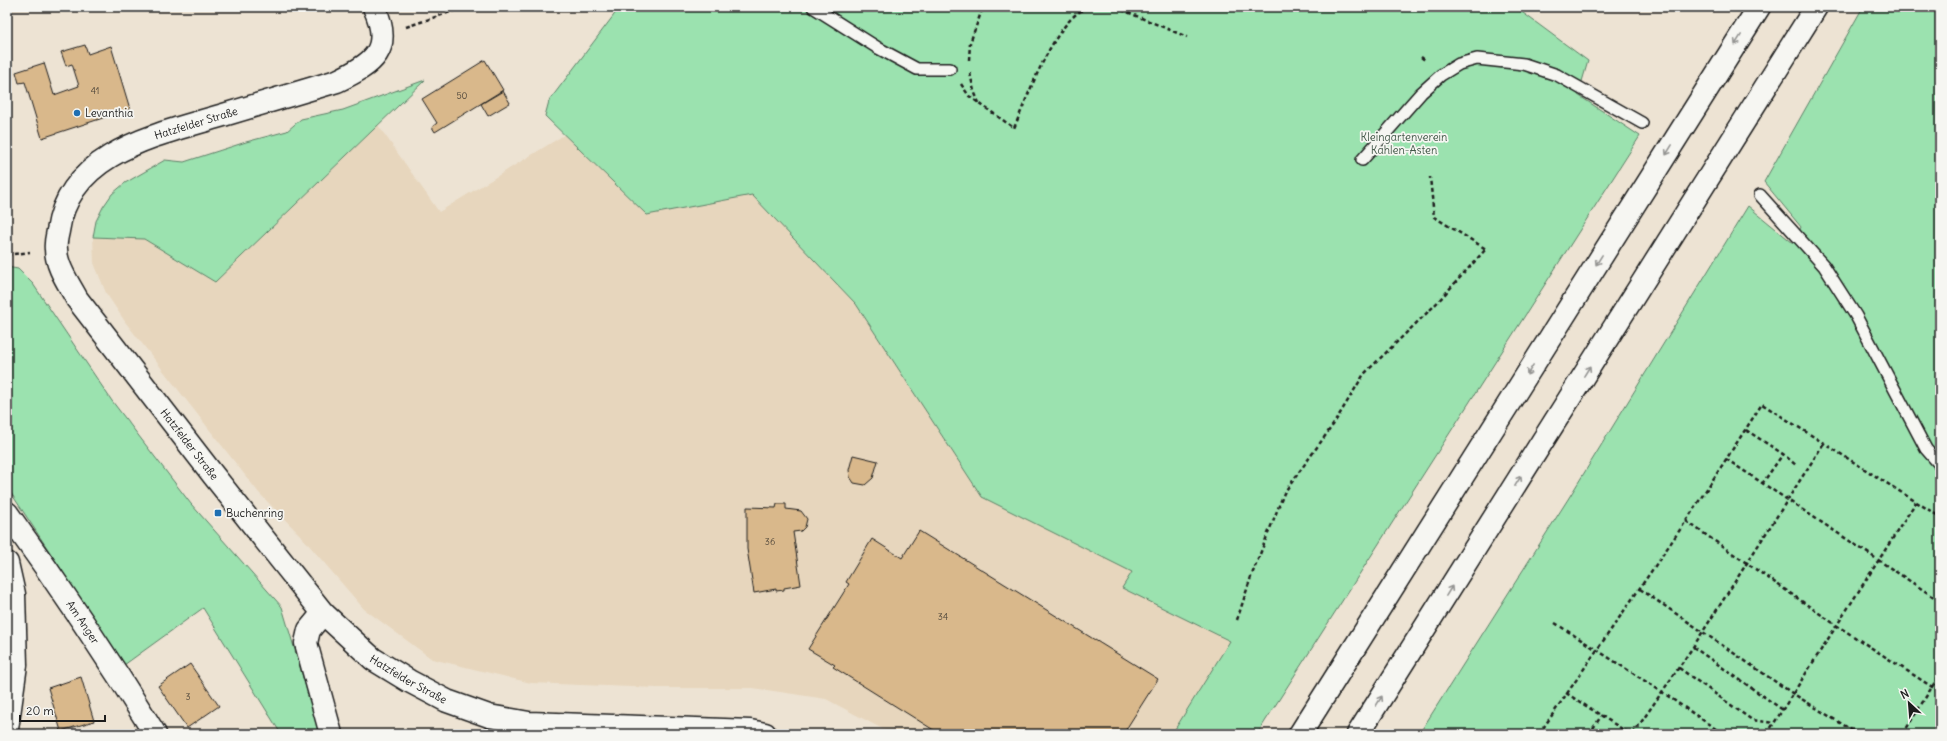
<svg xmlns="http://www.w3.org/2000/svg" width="1947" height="741" viewBox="0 0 1947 741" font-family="Delius,sans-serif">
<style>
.built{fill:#e7d6bd}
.green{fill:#9be2af;stroke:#5c7f66}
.building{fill:#d9b88b;stroke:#1c1c1c}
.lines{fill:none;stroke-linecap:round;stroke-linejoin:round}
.lane-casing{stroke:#1c1c1c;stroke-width:14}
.street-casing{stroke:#1c1c1c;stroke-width:25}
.secondary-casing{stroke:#1c1c1c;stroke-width:25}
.highway-casing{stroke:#1c1c1c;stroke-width:25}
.path{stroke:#1c1c1c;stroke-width:2.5;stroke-dasharray:4 3;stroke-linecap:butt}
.lane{stroke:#f6f6f2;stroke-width:11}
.street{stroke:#f6f6f2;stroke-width:22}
.secondary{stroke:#f6f6f2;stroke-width:22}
.highway{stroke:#f6f6f2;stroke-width:22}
.oneway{stroke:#949492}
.poi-dot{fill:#1f6fb2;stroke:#f6f6f2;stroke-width:1.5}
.labels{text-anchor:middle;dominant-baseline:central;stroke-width:3.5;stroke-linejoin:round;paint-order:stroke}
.number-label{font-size:9px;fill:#4b4338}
.poi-label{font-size:11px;fill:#1c1c1c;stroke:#f6f6f2;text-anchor:start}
.street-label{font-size:11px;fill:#1c1c1c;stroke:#f6f6f2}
.park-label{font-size:11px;fill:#425748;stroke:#f6f6f2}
</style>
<rect width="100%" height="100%" fill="#ede3d3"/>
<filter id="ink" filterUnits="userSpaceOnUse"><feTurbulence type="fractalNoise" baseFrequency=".025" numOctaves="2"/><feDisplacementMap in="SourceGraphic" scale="8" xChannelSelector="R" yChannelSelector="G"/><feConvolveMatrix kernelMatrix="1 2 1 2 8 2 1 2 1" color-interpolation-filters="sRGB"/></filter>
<g filter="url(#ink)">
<path class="built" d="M378,125L439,212L564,135L647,215L752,195L856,304L982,497L1132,572L1123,588L1230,641L1172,734H892L826,699L753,688H657L531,683L432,659L364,609L301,536L259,493L126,323L106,293L94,263L93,237L144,239L215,282Z"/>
<path class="green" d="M620,7H1515L1588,61L1578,95L1640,136L1257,734H1172L1230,641L1122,588L1132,572L982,497L856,304L752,195L647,215L545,116L549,101Z
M1863,7H1940V734H1419L1570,496L1748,206L1793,243L1801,227L1764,182Z
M425,80L215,282L144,239L93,237L96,221L103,207L112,194L125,183L165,160L184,162L246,142L287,131L301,119L343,110Z
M7,267L18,269L33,284L112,401L191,504L282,607L320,734H281L203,608L124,665L7,487Z"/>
<path class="building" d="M85,45L88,54L111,46L130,109L42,138L25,82L19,83L16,72L44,63L54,95L79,86L72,64L66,66L61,52Z
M485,60L503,90L435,132L432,127L437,123L422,99Z
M503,91L510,103L488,116L481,104Z
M853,455L878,461L873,478L865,485L854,483L850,477L849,470Z
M777,504H786V509L801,511L807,519L805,527L801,531L793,532L801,585L784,588V590L776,591V589L754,593L747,549V507L776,508Z
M919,531L1158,679L1123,734H940L833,667L835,665L808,649L849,584L846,582L872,539L902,558Z
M190,664L219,706L187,728L158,686Z
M81,677L94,721L61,731L48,688Z"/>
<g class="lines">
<g class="lane-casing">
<path id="lane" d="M813,7L878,48L917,69H950
M1362,160L1421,93L1441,75L1459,64L1477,59L1524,64L1557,75L1642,123
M1760,195L1824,266L1856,316L1926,449L1940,465"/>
</g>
<g class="street-casing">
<g id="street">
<path id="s1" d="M7,513C59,585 108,658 155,734"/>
<path d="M7,563L14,594L16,665L7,729"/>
<path d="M323,613L309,630L306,643L331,734"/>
</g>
</g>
<g class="secondary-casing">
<g id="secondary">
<path id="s2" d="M374,7C394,50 373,64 337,81C298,93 259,104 220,116C157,135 69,152 58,231C57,236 55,243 56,249C56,266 69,284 77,299L214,476L323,613L373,659L409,681L447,701L489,716L529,723L724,730L750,731L765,734"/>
</g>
</g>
<g class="highway-casing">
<path id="highway" d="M1300,734L1759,7
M1358,734L1816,7"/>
</g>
<path class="path" d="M1115,7L1187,37
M406,27L465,7
M1421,57L1426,61
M969,60L970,43L983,7
M970,73L974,91L979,103
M961,84L969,96L1014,128C1027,99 1057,12 1091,7
M7,255L30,252
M1746,430L1783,454L1797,466
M1726,459L1940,601
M1762,484L1783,454
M1686,521L1836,625L1940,692
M1640,589L1792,693L1858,734
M1237,620L1251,577L1284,493L1333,425L1364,374L1434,306L1486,249L1434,217L1430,177
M1555,623L1662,692L1723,734
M1693,647L1783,710
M1679,668L1752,720L1774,723
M1566,693L1630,734
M1539,734L1686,521L1762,404L1940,517
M1589,734L1602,715
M1633,734L1693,647L1824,443
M1767,734L1916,502
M1903,734L1940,674"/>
<use href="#lane" class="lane"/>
<use href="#street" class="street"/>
<use href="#secondary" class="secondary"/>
<use href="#highway" class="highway"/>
</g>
<defs><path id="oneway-shaft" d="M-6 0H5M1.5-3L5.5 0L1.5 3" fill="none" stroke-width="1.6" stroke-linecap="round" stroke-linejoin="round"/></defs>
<g class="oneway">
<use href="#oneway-shaft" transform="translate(1738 40) rotate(122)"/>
<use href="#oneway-shaft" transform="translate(1669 150) rotate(122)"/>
<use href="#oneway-shaft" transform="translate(1599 260) rotate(122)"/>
<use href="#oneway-shaft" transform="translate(1530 370) rotate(122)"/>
<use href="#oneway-shaft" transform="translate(1587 371) rotate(-58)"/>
<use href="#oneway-shaft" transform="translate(1518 481) rotate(-58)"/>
<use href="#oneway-shaft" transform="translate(1449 591) rotate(-58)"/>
<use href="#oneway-shaft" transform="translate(1379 701) rotate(-58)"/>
</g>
</g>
<g class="poi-dot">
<circle cx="77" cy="113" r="4"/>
<rect x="214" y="509" width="8" height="8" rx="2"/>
</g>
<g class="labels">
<g class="number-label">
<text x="95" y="90">41</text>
<text x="462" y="95">50</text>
<text x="770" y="541">36</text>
<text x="943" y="616">34</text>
<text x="188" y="696">3</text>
</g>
<g class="poi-label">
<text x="85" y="113">Levanthia</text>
<text x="226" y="513">Buchenring</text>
</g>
<g class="street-label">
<text transform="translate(196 123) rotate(-17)">Hatzfelder Straße</text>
<text stroke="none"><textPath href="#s2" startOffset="688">Hatzfelder Straße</textPath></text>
<text stroke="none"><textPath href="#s1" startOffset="133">Am Anger</textPath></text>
<text stroke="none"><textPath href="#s2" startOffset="1012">Hatzfelder Straße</textPath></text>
</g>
<g class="park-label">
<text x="1404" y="137">Kleingartenverein<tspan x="1404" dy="13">Kahlen-Asten</tspan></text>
</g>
</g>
<rect width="1947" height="741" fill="none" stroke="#f6f6f2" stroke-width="24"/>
<rect x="12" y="12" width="1923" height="717" fill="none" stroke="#1c1c1c" stroke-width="1.5" filter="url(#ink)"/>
<g transform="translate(1909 703) rotate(334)" stroke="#f6f6f2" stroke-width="3" paint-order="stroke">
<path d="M0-3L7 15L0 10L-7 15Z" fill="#1c1c1c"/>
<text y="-6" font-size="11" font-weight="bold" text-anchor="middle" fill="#1c1c1c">N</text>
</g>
<path d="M20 715v6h85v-6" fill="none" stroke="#1c1c1c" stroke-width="2"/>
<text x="26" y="715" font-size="12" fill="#1c1c1c" stroke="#f6f6f2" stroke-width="3" paint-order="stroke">20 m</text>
</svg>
